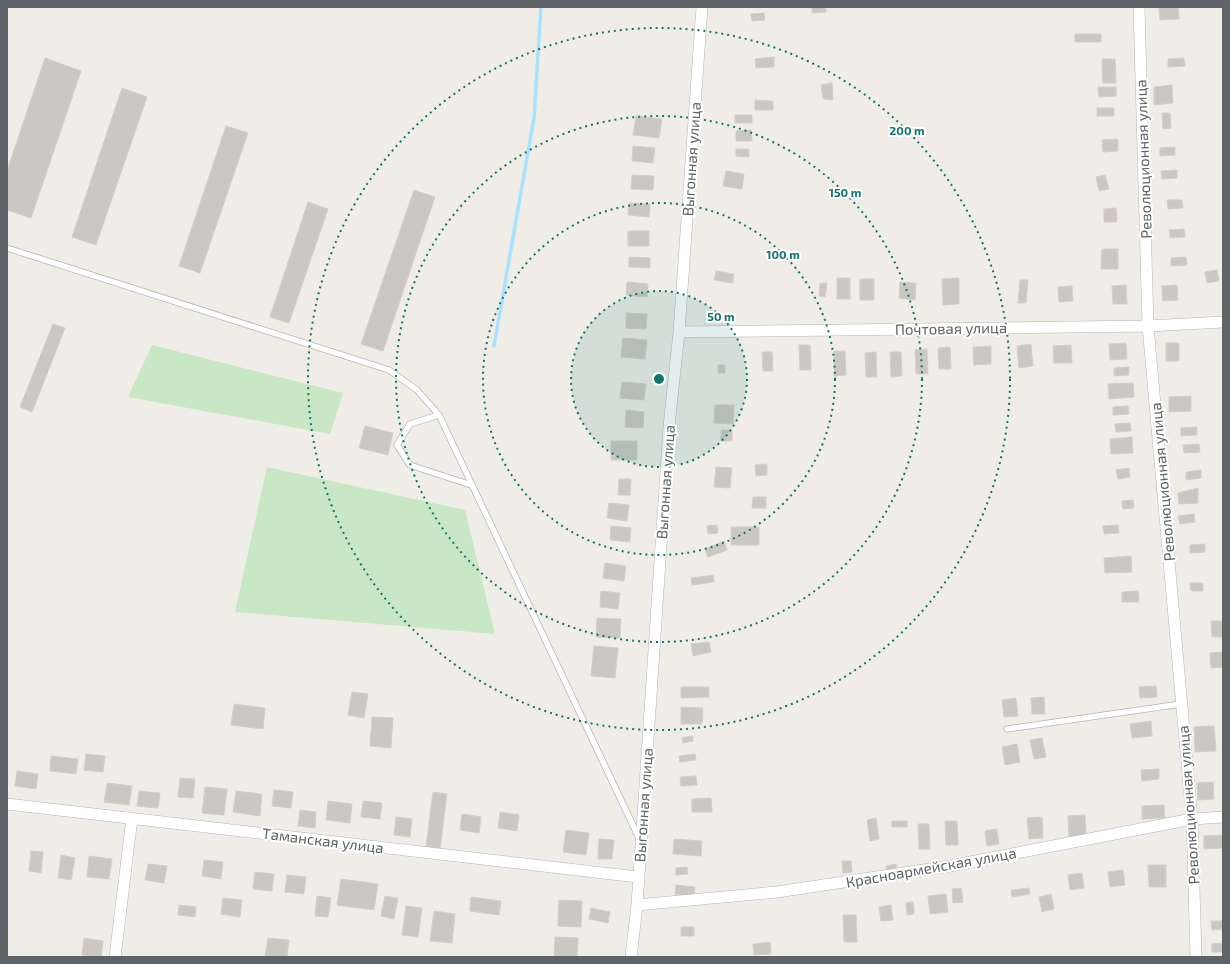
<svg xmlns="http://www.w3.org/2000/svg" width="1230" height="964" viewBox="0 0 1230 964" font-family="'Exo 2',sans-serif">
<style>
.green{fill:#c8e7c4}
.lines{fill:none;stroke-linecap:round;stroke-linejoin:round}
.stream{stroke:#a9e2fe;stroke-width:3.5}
.building{fill:#cbc8c3;stroke:#d5cec5}
.service-casing{stroke:#b2b5b9;stroke-width:7}
.minor-casing{stroke:#b2b5b9;stroke-width:12}
.service{stroke:#fff;stroke-width:5.5}
.minor{stroke:#fff;stroke-width:11}
.ring{fill:none;stroke:#0f766e;stroke-width:2;stroke-dasharray:2 4}
.labels{text-anchor:middle;dominant-baseline:central;stroke-width:4;stroke-linejoin:round;paint-order:stroke}
.street-label{font-size:15px;fill:#5e6367;stroke:#fff}
.centre{fill:#0f766e;stroke:#fff;stroke-width:2}
.ring-label{font-size:12px;text-anchor:middle;font-weight:bold;fill:#0f766e;stroke:#fff;stroke-width:4;stroke-linejoin:round;paint-order:stroke}
</style>
<rect width="100%" height="100%" fill="#f0ede7"/>
<path class="green" d="M152,345L343,393L330,434L128,397Z
M267,467L465,510L495,634L235,612Z"/>
<g class="lines">
<path class="stream" d="M494,346L534,118L541,7"/>
</g>
<path class="building" d="M812,7H826V12L812,13Z
M1178,7L1179,19L1160,20L1159,8Z
M764,13L765,20L752,21L751,14Z
M1075,34H1101V42H1075Z
M774,57V67L756,68L755,59Z
M45,58L81,71L31,218L7,210V171Z
M1184,58L1185,66L1168,67V59Z
M1102,59H1115L1116,83H1103Z
M832,83L833,100L823,99L821,85Z
M1172,85L1173,103L1154,105V87Z
M1098,87H1116V96L1099,97Z
M122,88L147,97L96,245L72,237Z
M755,100L773,101V110H755Z
M1097,108H1114V116H1097Z
M1162,113H1170L1171,128L1163,129Z
M735,115H752V123H735Z
M636,116L662,119L659,138L633,135Z
M226,126L248,133L200,273L179,266Z
M751,130L752,141H736V131Z
M1118,139V151L1103,152L1102,140Z
M633,146L655,148L653,163L632,161Z
M1175,147V155L1160,156V148Z
M736,149H749V157L736,156Z
M1177,170V178L1162,179L1161,171Z
M726,171L744,174L742,189L723,186Z
M632,175L654,176L653,190L631,189Z
M1105,175L1109,189L1099,191L1096,177Z
M414,190L435,197L383,351L361,344Z
M1167,200H1182L1183,208L1168,209Z
M308,202L328,209L289,323L270,317Z
M629,203L650,204L649,217L628,215Z
M1116,208L1117,222H1104V209Z
M1184,229L1185,237L1170,238L1169,230Z
M628,231H649V246H628Z
M1102,249H1118V269H1101Z
M629,257L650,258V268L629,267Z
M1186,257L1187,265L1171,266V258Z
M1217,270L1219,281L1207,283L1205,272Z
M716,271L734,274L733,283L714,280Z
M837,278H850V299H837Z
M959,278V304L943,305L942,279Z
M860,279H874V300H860Z
M1020,280H1028L1026,303H1018Z
M627,282L648,284L647,297L626,295Z
M900,282L916,283L915,300L899,298Z
M820,283H827L825,297L819,296Z
M1126,285L1127,304H1113L1112,286Z
M1177,285L1178,300L1163,301L1162,286Z
M1072,286L1073,301L1059,302L1058,287Z
M626,313L647,314L646,329L626,328Z
M53,324L65,328L32,412L20,407Z
M623,338L647,340L645,359L621,357Z
M1126,343L1127,359L1110,360L1109,344Z
M1166,343H1179V361H1166Z
M1031,344L1033,366L1019,368L1017,346Z
M799,345H810L811,370H800Z
M1071,345L1072,363H1054L1053,346Z
M991,346V364L974,365L973,347Z
M950,347L951,369H939L938,348Z
M927,349L928,374H916L915,350Z
M834,351H845L846,375L834,376Z
M762,352H772L773,371H763Z
M876,352L877,377H866L865,353Z
M890,352H901L902,376L891,377Z
M718,365H725V373H718Z
M1129,367V375L1114,376V368Z
M622,382L646,384L644,400L620,398Z
M1133,383L1134,397L1109,399L1108,384Z
M1191,396V411L1169,412V397Z
M715,405H734L733,424L714,423Z
M1128,406L1129,414L1113,415V407Z
M626,410L644,412L643,428L625,427Z
M1130,423L1131,431L1116,432L1115,424Z
M365,426L393,433L388,455L359,448Z
M1197,427V435L1181,436V428Z
M721,430H732V441H721Z
M1132,437L1133,453L1111,454L1110,439Z
M611,441H637V460H611Z
M1199,444L1200,452L1184,453L1183,445Z
M767,464V475L756,476L755,465Z
M716,467L732,468L730,488L714,487Z
M1129,468L1130,477L1118,479L1116,470Z
M1201,470V478L1186,480V472Z
M619,479H631L630,495H618Z
M1198,488V503L1179,504L1178,493Z
M753,497H766V508H752Z
M1133,500L1134,508L1123,509L1122,501Z
M609,503L629,505L627,521L607,518Z
M1194,514L1195,522L1180,524L1178,516Z
M717,525L718,533L708,534L707,526Z
M1118,525L1119,533L1104,534L1103,526Z
M611,526L631,528L630,542L610,540Z
M731,527H759V545H731Z
M724,541L727,550L708,557L705,549Z
M1205,544V552L1190,553V545Z
M1131,556L1132,572L1105,573L1104,558Z
M605,563L626,566L624,581L603,578Z
M713,575L714,582L692,585L691,578Z
M1190,583H1203V591H1191Z
M601,591L620,593L618,609L600,607Z
M1138,591L1139,602H1122V592Z
M597,618L621,619L620,638L596,637Z
M1211,621H1223V637H1212Z
M709,642L711,652L693,656L691,644Z
M594,646L618,648L615,678L591,676Z
M1223,652V667L1211,668L1210,653Z
M1156,686L1157,697L1140,698L1139,687Z
M681,687H709V697L681,698Z
M352,692L368,694L364,718L348,715Z
M1044,697L1045,714H1032L1031,698Z
M1016,698L1018,716L1004,717L1002,700Z
M234,704L265,708L263,729L231,725Z
M681,707L703,708L702,724H681Z
M372,717L393,718L391,748L370,746Z
M1151,721L1152,736L1132,738L1130,724Z
M1214,726L1216,751L1195,752L1194,727Z
M693,736V741L683,743L682,738Z
M1042,738L1046,757L1034,759L1030,740Z
M1017,744L1020,762L1005,765L1002,747Z
M86,754L105,756L103,772L84,770Z
M695,754L696,760L680,762L679,756Z
M51,756L78,759L76,774L50,771Z
M1159,769V779L1142,781L1141,770Z
M17,771L38,774L36,789L15,786Z
M696,776L697,785L681,786L680,777Z
M180,778L195,779L193,798L178,797Z
M1213,782L1214,799L1198,800L1197,783Z
M107,783L132,786L129,805L104,802Z
M205,787L227,789L224,815L202,813Z
M274,790L293,792L291,808L272,806Z
M139,791L160,793L158,808L137,806Z
M236,791L262,794L260,816L233,812Z
M433,792L447,794L440,849L426,847Z
M711,798L712,812H692V799Z
M328,801L352,804L350,823L326,820Z
M363,801L382,803L380,819L361,817Z
M1164,805L1165,818L1142,819V806Z
M300,810L316,812L315,828L298,826Z
M500,812L519,815L517,831L498,828Z
M462,814L481,817L479,833L460,830Z
M1085,815L1086,836L1069,837L1068,816Z
M396,817L412,819L410,837L394,835Z
M1042,817L1043,838L1029,839L1027,818Z
M876,818L879,839L870,841L867,820Z
M892,821H907V827H892Z
M945,821H957L958,845H946Z
M918,824H929L930,849H919Z
M997,829L999,844L987,846L985,831Z
M566,830L589,833L586,855L563,852Z
M1223,835V848L1204,849V836Z
M599,839L614,840L612,859H598Z
M674,839L702,841L701,856L673,854Z
M31,851L43,852L41,873L29,871Z
M61,855L75,858L71,880L58,878Z
M89,856L112,859L109,879L87,877Z
M204,860L223,862L221,879L202,876Z
M842,861H851L852,872L843,873Z
M148,864L167,866L164,883L145,880Z
M896,864L898,874L888,876L886,866Z
M1148,865H1166V887H1149Z
M687,867L688,874L676,875V868Z
M1123,870L1125,885L1110,887L1108,872Z
M255,872L274,874L272,891L253,889Z
M1082,873L1084,888L1070,890L1068,875Z
M287,875L306,877L304,894L285,892Z
M341,879L378,884L374,910L337,905Z
M676,885L695,887L694,896L675,894Z
M961,888L963,902L953,903L952,889Z
M1029,888L1030,894L1012,897L1011,890Z
M946,894L948,912L930,914L928,896Z
M1051,894L1054,909L1042,912L1039,897Z
M317,896L331,898L328,917L315,916Z
M385,896L398,898L394,919L381,916Z
M471,897L501,901L499,915L470,911Z
M223,898L242,900L240,917L221,914Z
M559,900L582,901L581,927L558,926Z
M913,902L914,914L907,915L906,903Z
M179,905L196,907L195,917L178,915Z
M891,905L893,920L881,921L879,907Z
M406,906L422,908L418,937L402,935Z
M591,908L610,912L608,923L589,919Z
M434,911L455,914L452,943L430,941Z
M843,915H856L857,942H844Z
M1211,921H1223V929L1212,930Z
M681,927H694V936H681Z
M555,937L578,938L577,957H554Z
M84,938L103,941L101,957L82,955Z
M268,938L289,940L287,957H265Z
M770,942L771,954L754,955L753,944Z
M1223,943V952H1212V944Z"/>
<g class="lines">
<g class="service-casing">
<path id="service" d="M7,248L389,370L417,390L439,415L639,838
M439,415L410,424L397,445L410,465L471,485
M1007,729L1181,704"/>
</g>
<g class="minor-casing">
<path id="minor" d="M1139,7L1148,326L1192,819L1196,957
M679,332L1148,326L1223,322
M7,804L638,877
M637,905L777,892L950,866L1192,819L1223,817
M115,957L132,818
M631,957L637,905L669,426L679,332L702,7"/>
</g>
<use href="#service" class="service"/>
<use href="#minor" class="minor"/>
</g>
<circle cx="659" cy="379" r="88" fill="#0f766e" fill-opacity=".12"/>
<g class="ring">
<circle cx="659" cy="379" r="88"/>
<circle cx="659" cy="379" r="176"/>
<circle cx="659" cy="379" r="263"/>
<circle cx="659" cy="379" r="351"/>
</g>
<g class="labels">
<g class="street-label">
<text transform="translate(691 159) rotate(-86)">Выгонная улица</text>
<text transform="translate(1143 159) rotate(-92)">Революционная улица</text>
<text transform="translate(951 328) rotate(-1)">Почтовая улица</text>
<text transform="translate(665 482) rotate(-86)">Выгонная улица</text>
<text transform="translate(1162 482) rotate(-95)">Революционная улица</text>
<text transform="translate(643 805) rotate(-86)">Выгонная улица</text>
<text transform="translate(1188 805) rotate(-94)">Революционная улица</text>
<text transform="translate(323 840) rotate(7)">Таманская улица</text>
<text transform="translate(931 867) rotate(-10)">Красноармейская улица</text>
</g>
</g>
<circle cx="659" cy="379" r="6" class="centre"/>
<g class="ring-label">
<text x="907" y="135">200 m</text>
<text x="845" y="197">150 m</text>
<text x="783" y="259">100 m</text>
<text x="721" y="321">50 m</text>
</g>
<rect width="1230" height="964" fill="none" stroke="#5e6367" stroke-width="16"/>
</svg>
